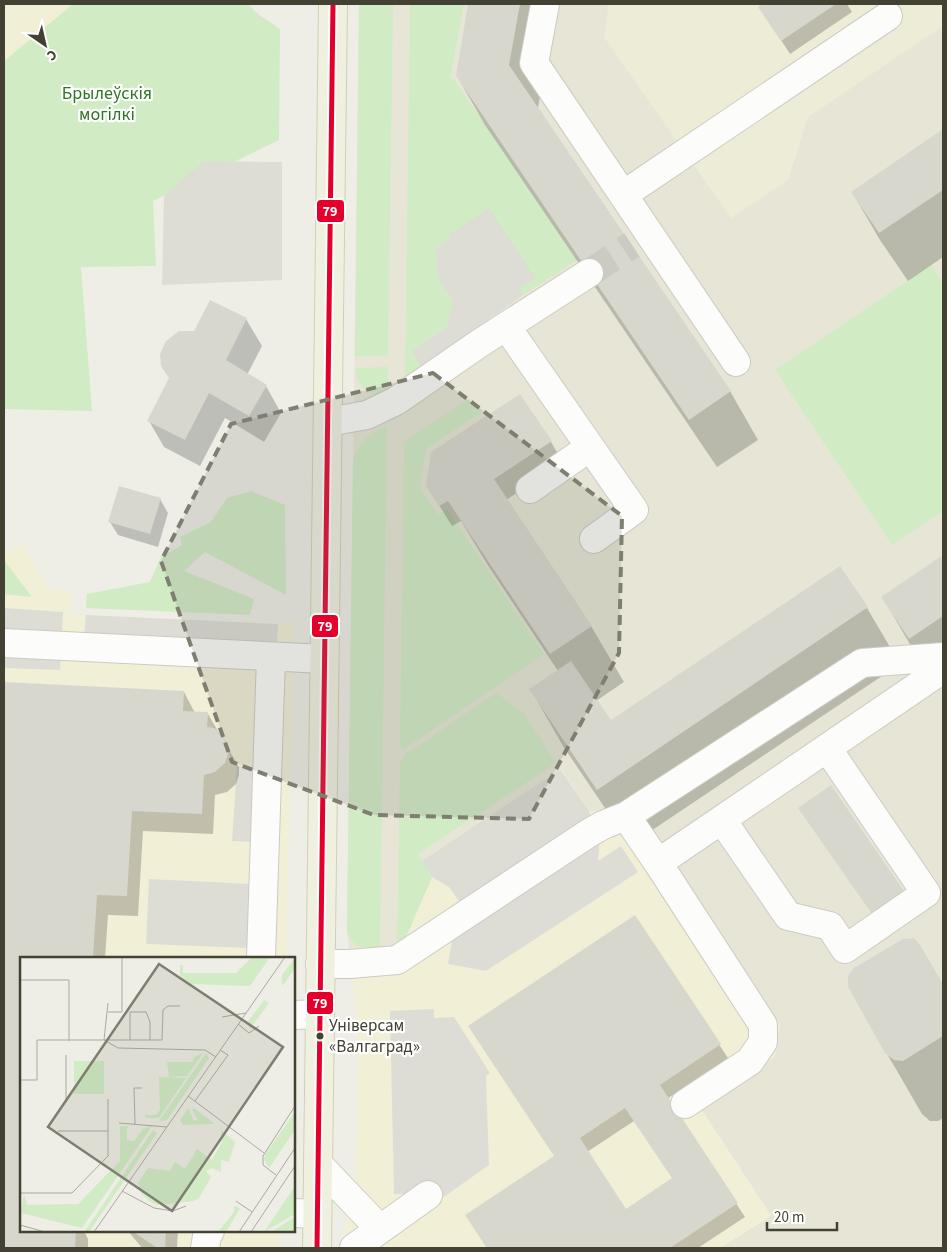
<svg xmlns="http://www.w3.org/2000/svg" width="947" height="1252" viewBox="0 0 947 1252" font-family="'Source Sans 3',sans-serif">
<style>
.residential{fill:#e7e6d6}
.commercial{fill:#f2efd7}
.education{fill:#edecd7}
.green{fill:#d1ebc4}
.parking{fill:#ddddd6}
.shadow{fill:#0003;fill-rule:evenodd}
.building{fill:#d7d7ce;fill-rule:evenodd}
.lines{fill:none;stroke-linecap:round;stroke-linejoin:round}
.minor-tunnel{stroke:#cccbc2;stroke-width:28;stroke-dasharray:28 14;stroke-linecap:butt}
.minor-casing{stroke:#cccbc3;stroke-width:30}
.major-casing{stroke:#d1d0b2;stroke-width:30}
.minor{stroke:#fcfcfb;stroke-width:28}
.major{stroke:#f0f0e1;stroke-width:28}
.bus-1-casing{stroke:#fff;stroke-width:9}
.bus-1{stroke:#e4002b;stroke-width:5}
.marked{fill:#7f7e71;fill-opacity:0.2;stroke:#7f7e71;stroke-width:4;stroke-dasharray:10 6;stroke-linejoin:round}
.bus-dot{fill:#434132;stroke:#fff;stroke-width:2}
.labels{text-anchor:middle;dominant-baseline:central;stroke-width:4.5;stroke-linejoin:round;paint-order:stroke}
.bus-label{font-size:17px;fill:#434132;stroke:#fff;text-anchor:start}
.park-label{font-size:18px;fill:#2e7624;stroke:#fff}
.inset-road{fill:none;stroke:#aaa99e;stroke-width:1}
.view{fill:#7f7e71;fill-opacity:0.15;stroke:#7f7e71;stroke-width:2.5}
.inset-edge{fill:none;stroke:#434132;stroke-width:2.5}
.line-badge{stroke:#fff;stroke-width:2}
.badge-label{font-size:14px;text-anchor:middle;font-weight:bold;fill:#fff}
</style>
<rect width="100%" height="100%" fill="#eeeee6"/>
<path class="residential" d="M359,4H943V1248H720L771,1215L699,1106L611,811H589L561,769L402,947L349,951L347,932Z"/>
<path class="commercial" d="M4,4H73L4,61Z
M23,545L48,587L73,592L69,615L278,624L294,621L286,958H21V1231H280L279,1248H4V554Z
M560,769L589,811H611L645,820L780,1025L775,1056L699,1106L771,1216L720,1248H343V1237L355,1188L358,1033L350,964L402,947L432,877L422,861Z"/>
<path class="education" d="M609,4H943V26L808,117L788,180L731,218L604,37Z"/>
<path class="green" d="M73,4H248L258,14L280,29L279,140L153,201L156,266L81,267L92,411L4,409V61Z
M359,4H393L388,356H355Z
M410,4H464L450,79H454L577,260L523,295L519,288L534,277L449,235L451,238L436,248L437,277L453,301L447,326L412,351L421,367L420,371L405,380Z
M931,265L943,283V511L892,545L775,370Z
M388,367V392L379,396C365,393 356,382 355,368Z
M470,398L483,411L426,449L420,488L438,515L447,509L544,654L403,750L400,748L404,442Z
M387,425L380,949C365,949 353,949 347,932L353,458C359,441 372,433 387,425Z
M251,491L285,505L286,595L205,552L184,571L254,599L250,615L86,608L87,594L150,582L161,557L182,545L180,537L211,522L227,498Z
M4,560L32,597L4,594Z
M496,693L523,712L556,763L418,854L432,877L405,939L397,945L400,763L403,756Z"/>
<path class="parking" d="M204,161L282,162V280L162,285L164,196Z
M489,208L535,278L519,288L523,295L421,367L412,351L447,327L453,301L437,277L436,248L451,238L449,235Z
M4,608L63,612L60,670L4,668Z
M86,615L278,624L277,646L84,636Z
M237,766L257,768L251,842L232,841Z
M560,769L589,811L600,837L598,861L621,846L638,872L486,971L448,964L459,901L449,887L432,877L422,861Z
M149,879L252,884L249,948L146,944Z
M434,1009V1018L454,1017L490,1073L486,1076L489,1165L424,1211L413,1194H394L390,1011Z"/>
<path class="shadow" d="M470,4H556L538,108L730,391L758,440L717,467L485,125L457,76Z
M764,4H847L852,12L790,54L760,7Z
M943,131V257L908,281L880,240L852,192Z
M246,319L262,346L247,375L266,386L281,413L264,442L225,418L200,466L164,447L149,421L194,332Z
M520,396L551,442L563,462L506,500L591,626L624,682L596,701L610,722L867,608L900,664L630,845L563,746L531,690L558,671L487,564L461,521L452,526L427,486Z
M160,499L168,513L158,547L118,535L110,522Z
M943,557V683L911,646L883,598Z
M4,683L184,692L195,713L208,714L239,767V775L236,784L227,792L215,795L213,834L143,831L138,916L108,915L105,958H21V1231H84L88,1239V1248H4Z
M634,916L728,1058L667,1099L745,1217L698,1248H487L466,1215L555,1156ZM634,1121L673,1179L626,1210L587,1152Z
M919,946L943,986V1118L938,1121H930L922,1114L886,1052Z
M128,1231H178L177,1248H142Z"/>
<path class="building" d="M468,4H520L509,65L731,391L689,420L456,76Z
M762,4H836L781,41L758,7Z
M943,129V190L879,233L851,192Z
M210,300L247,318L226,360L267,385L249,416L209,393L185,440L147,421L169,378L161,366L160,354L166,341L179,331H194Z
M520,394L552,441L494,479L592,626L550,654L448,501L439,506L426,486L431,452Z
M119,486L161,498L150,534L108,522Z
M943,555V616L909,639L881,597Z
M840,566L868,607L597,790L529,689L571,661L611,720Z
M4,682L184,691L183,711L208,712L207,727L214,728L221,733L228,745V754L225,763L215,772L204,775L202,814L132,811L127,896L97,895L93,958H21V1231H76L75,1248H4Z
M831,785L906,894L874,917L798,808Z
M635,915L721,1044L660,1085L738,1203L670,1248H487L465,1215L554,1156L468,1026ZM625,1108L672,1178L626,1209L580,1138Z
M914,938L920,945L943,984V1036L903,1061L894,1060L885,1053L848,987V976L854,968L903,939Z
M132,1231H166L165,1248H157Z"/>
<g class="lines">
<path class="minor-tunnel" d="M589,273L632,245"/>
<g class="minor-casing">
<path id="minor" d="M545,4L534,63L736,362
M623,195L888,16
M506,326L634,510L594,539
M328,422L367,415L396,401L480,343L589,273
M530,489L590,447
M4,643L324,659
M626,816L658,863
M722,820L788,916L830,926L845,949L926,893L827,748
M261,958L271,657
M320,964H350L397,960L589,833L603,825L626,816L862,663L943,657
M294,1015L320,1014
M685,1104L750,1061L763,1042V1025L658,863L943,669
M318,1164L380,1229
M294,1213L317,1214
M205,1248L207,1236L210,1231
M354,1248L428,1195"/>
</g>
<g class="major-casing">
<path id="major" d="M317,1248L333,4"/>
</g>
<use href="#minor" class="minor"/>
<use href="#major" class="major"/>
<g class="bus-1-casing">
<path id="bus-1" d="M317,1248L333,4"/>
</g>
<use href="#bus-1" class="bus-1"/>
</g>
<path class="marked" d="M433,373L622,516L619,653L529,819L374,815L232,762L161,561L231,424Z"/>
<circle class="bus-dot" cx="320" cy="1036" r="4.5"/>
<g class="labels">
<g class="bus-label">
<text x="329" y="1026">Універсам<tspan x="329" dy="21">«Валгаград»</tspan></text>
</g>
<g class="park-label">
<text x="107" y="93">Брылеўскія<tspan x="107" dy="21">могілкі</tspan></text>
</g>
</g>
<g transform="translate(20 957)">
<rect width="275" height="275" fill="#eeeee6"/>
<path d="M232,0H250L230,29L167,27L160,18V8H163V16H216ZM275,1V12L262,29V18ZM244,43L249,46L230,72L228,64ZM184,95L167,119L149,120L147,105H173V101ZM186,96L189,101L147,163L139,164ZM54,104H84V137H54ZM139,120L166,121L139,161H126L125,158H136L140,153ZM168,151L174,164L178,163L172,153L174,151L195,167L163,168L160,163ZM275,155V173L249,211L244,202L246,196ZM133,168L62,271L1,256L4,237L7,248L58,247L100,204V169H110L107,171V183L114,184L123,172ZM133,173L137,176L69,275L65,274ZM201,173L215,185L209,205L201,203V215L192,211L186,214L191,220L179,241L173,244L137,248L130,245L121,236L118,226L128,211L150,214L155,205L165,212L177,192L192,203L202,185ZM275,229V257L244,275ZM214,249L220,251L206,275H198L214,255ZM275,260V275H251Z" fill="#d1ebc4"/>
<path class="inset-road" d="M146,0H213M0,23H49V84M88,46L84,83H142L143,53L148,49H160M88,55H102V0M202,60L226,56M218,67L229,76L239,69M110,83V55H126L130,65V83M46,98V142M0,123H17V83H84L98,91L185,93L196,100M168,139L244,196M175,144L208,98L200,93M99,166L147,170M115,167L114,131H122M38,174H88M0,175V236M256,218L243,208V199L275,149M102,234L134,251L153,254L166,249M0,236H52L88,199V142M216,244L232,255M0,268L25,275M74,275L265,0M219,275L275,191M231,275L275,209"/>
<path class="view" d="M139,7L263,90L152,254L28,170Z"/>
<rect width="275" height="275" class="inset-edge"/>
</g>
<g class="line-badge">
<rect x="316" y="199" width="29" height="24" rx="5" fill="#e4002b"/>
<rect x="311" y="614" width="28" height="24" rx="5" fill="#e4002b"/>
<rect x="306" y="991" width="28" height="24" rx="5" fill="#e4002b"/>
</g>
<g class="badge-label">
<text x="330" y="216">79</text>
<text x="325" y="631">79</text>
<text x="320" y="1008">79</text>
</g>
<rect width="947" height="1252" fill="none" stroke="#434132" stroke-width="10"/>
<g transform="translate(45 45) rotate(146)" stroke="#ffffff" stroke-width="4" paint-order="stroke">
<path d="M0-4L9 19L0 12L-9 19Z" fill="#434132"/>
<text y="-8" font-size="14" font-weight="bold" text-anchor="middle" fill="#434132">С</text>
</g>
<path d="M767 1222v8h70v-8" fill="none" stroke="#434132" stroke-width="2.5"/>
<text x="774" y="1222" font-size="15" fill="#434132" stroke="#ffffff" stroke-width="4" paint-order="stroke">20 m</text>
</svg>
